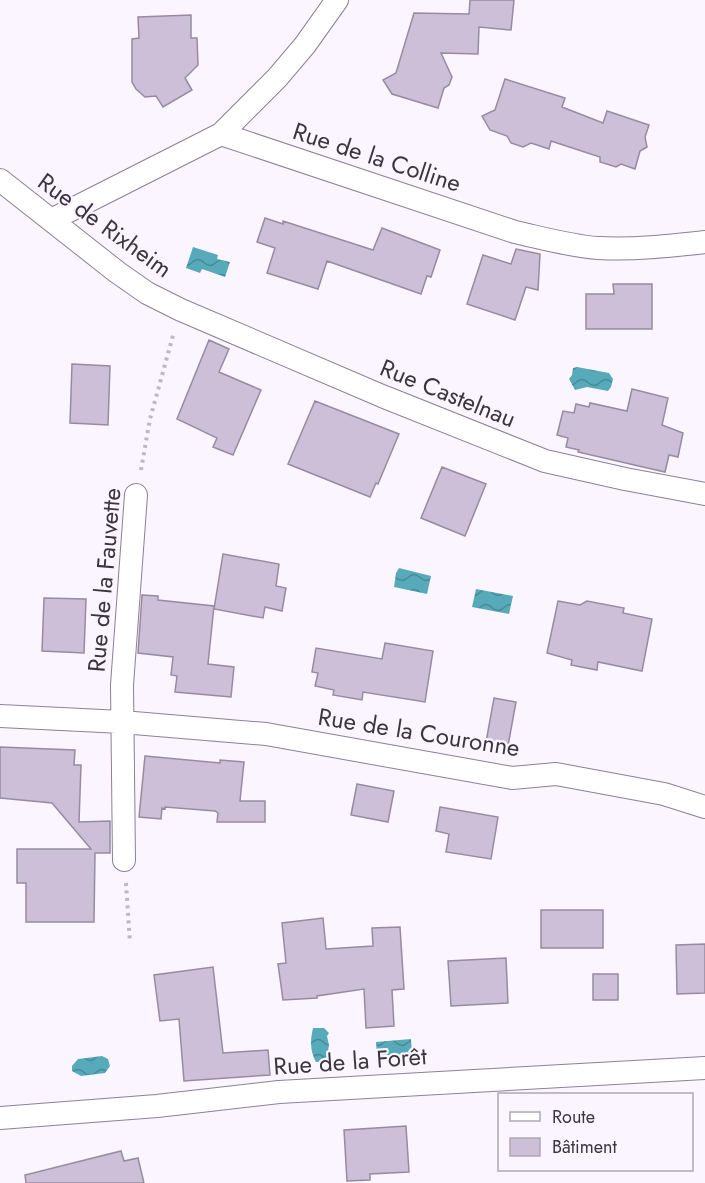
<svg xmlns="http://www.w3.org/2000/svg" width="705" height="1183" viewBox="0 0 705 1183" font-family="Jost,sans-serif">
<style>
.water{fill:url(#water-waves)}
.building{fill:#ccbfd7;stroke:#978ba1;stroke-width:1.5}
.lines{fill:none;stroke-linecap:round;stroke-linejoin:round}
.minor-casing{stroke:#8c8096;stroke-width:24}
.path{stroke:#bdb8c1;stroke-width:4;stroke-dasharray:3 4.5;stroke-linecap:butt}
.minor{stroke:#fff;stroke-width:22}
.labels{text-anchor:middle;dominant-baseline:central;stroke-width:4.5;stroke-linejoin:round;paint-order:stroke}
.street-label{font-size:24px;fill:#3a353e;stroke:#faf5fe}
</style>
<defs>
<pattern id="water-waves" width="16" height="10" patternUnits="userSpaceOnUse" patternTransform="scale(1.5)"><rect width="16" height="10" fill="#56aab9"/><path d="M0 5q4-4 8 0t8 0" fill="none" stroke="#488b98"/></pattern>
</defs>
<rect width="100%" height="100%" fill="#faf5fe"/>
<path class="water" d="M193,247L218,255L217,259L230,262L225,277L202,269L200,273L186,268Z
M577,367L609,373L613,379L611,387L608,391L587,387L575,390L569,379L572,375L573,368Z
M399,568L431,576L427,594L394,587L396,573Z
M476,589L513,596L509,614L472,607Z
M313,1028H324L329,1033L327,1036L329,1045L326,1062H316C310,1051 310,1041 313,1028Z
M411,1039L412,1054L377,1056L376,1042Z
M102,1056L108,1059L110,1066L105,1073L81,1076L72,1071V1066L78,1059Z"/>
<path class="building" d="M470,0H514L511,30L479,27L478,54L441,53L452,77L449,85L444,88L438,108L392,94L383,80L396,73L414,13L469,14Z
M191,15V38H197L198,65L185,78L192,90L163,107L156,96L145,97L136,89L132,82V39L139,38L138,17Z
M505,79L565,98L562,107L603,123L607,111L649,125L645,137L647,147L640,151L635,169L621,164L616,167L600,162V157L551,141L549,149L531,143L523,147L511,143L507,136L490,130L482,116L495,110Z
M265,218L283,224V221L373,250L382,228L440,250L431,277L427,276L421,294L327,261L318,289L267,273L275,248L257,242Z
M516,249L540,254L538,290L526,287L515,320L467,304L483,255L511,264Z
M613,284H652V329H586V294H614Z
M209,340L229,349L219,372L261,390L233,455L213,447L217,438L177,419Z
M72,364L110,366L108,425L70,423Z
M632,389L668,398L662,425L683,433L678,457L669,455L665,472L578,452L579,450L566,447L568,438L557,435L563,411L574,413L576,404L589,407L590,403L627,411Z
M315,401L399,434L378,484L376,483L370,497L288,464Z
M442,467L486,484L465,536L421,518Z
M223,554L279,564L276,586L286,588L282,611L265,607L263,618L214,609Z
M142,595L158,596V600L214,606L208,664L234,667L231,697L175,692L177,676L171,675L173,657L138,653Z
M44,598L86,599L84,653L42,651Z
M558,601L580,605L587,601L624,608L623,613L652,619L642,671L598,662L597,670L581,667L571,665L572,660L547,653Z
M385,643L433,651L425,702L363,692L362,700L333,695L334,690L315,686L318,673L312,672L316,648L382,659Z
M494,698L516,702L508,746L486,742Z
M0,747L75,750L74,765H81L79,822L110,821V853H95L94,922H26V883H17V849H91L52,803L0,798Z
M145,756L220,763V760L244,762L240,801H265V822H217L218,813L215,811L165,807V809L162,808L161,819L139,817Z
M357,784L394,791L388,822L351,815Z
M440,807L498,817L491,859L446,852L449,834L436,831Z
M541,910H603V948H541Z
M323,918L326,949L373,946L372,928L400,927L404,989L392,990L394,1026L366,1028L364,989L317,996V998L283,1000L278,964L286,963L282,923Z
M705,944V993L677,994L676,945Z
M506,958L508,1003L451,1006L448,961Z
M213,967L223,1053L268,1050L270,1075L184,1081L179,1019L160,1021L154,975Z
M593,974H618V1000H593Z
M406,1126L409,1172L370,1174V1180L347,1181L344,1130Z
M121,1151L124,1161L138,1158L144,1183H26L25,1175Z"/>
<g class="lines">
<g class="minor-casing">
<path id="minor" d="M221,134L515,232C542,238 570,246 598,248C634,250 669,246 705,242
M0,180L117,272L147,293L181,310L382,396L545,461L625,479L705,494
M51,220L221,134L277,78L305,45L337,0
M0,716L122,722L266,734L512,778L556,774L664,794L705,807
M124,860L122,685L136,495
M0,1118L157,1106L279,1092L705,1068"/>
</g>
<path class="path" d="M141,470L150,419L174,332
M126,883L130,943"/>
<use href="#minor" class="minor"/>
</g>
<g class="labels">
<g class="street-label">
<text transform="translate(377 157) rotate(18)">Rue de la Colline</text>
<text transform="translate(105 225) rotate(36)">Rue de Rixheim</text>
<text transform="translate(448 393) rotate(22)">Rue Castelnau</text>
<text transform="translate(104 580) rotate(-85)">Rue de la Fauvette</text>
<text transform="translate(419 732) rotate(9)">Rue de la Couronne</text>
<text transform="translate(350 1061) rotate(-4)">Rue de la Forêt</text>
</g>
</g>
<rect x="498" y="1093" width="195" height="78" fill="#faf5fe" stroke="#ada8b1" stroke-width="1.5"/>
<rect x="510" y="1112" width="30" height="9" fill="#ffffff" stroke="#ada8b1" stroke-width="1.5"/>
<text x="552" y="1123" font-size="18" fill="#3a353e">Route</text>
<rect x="510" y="1138" width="30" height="18" fill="#ccbfd7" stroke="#ada8b1" stroke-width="1.5"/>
<text x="552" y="1153" font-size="18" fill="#3a353e">Bâtiment</text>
</svg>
